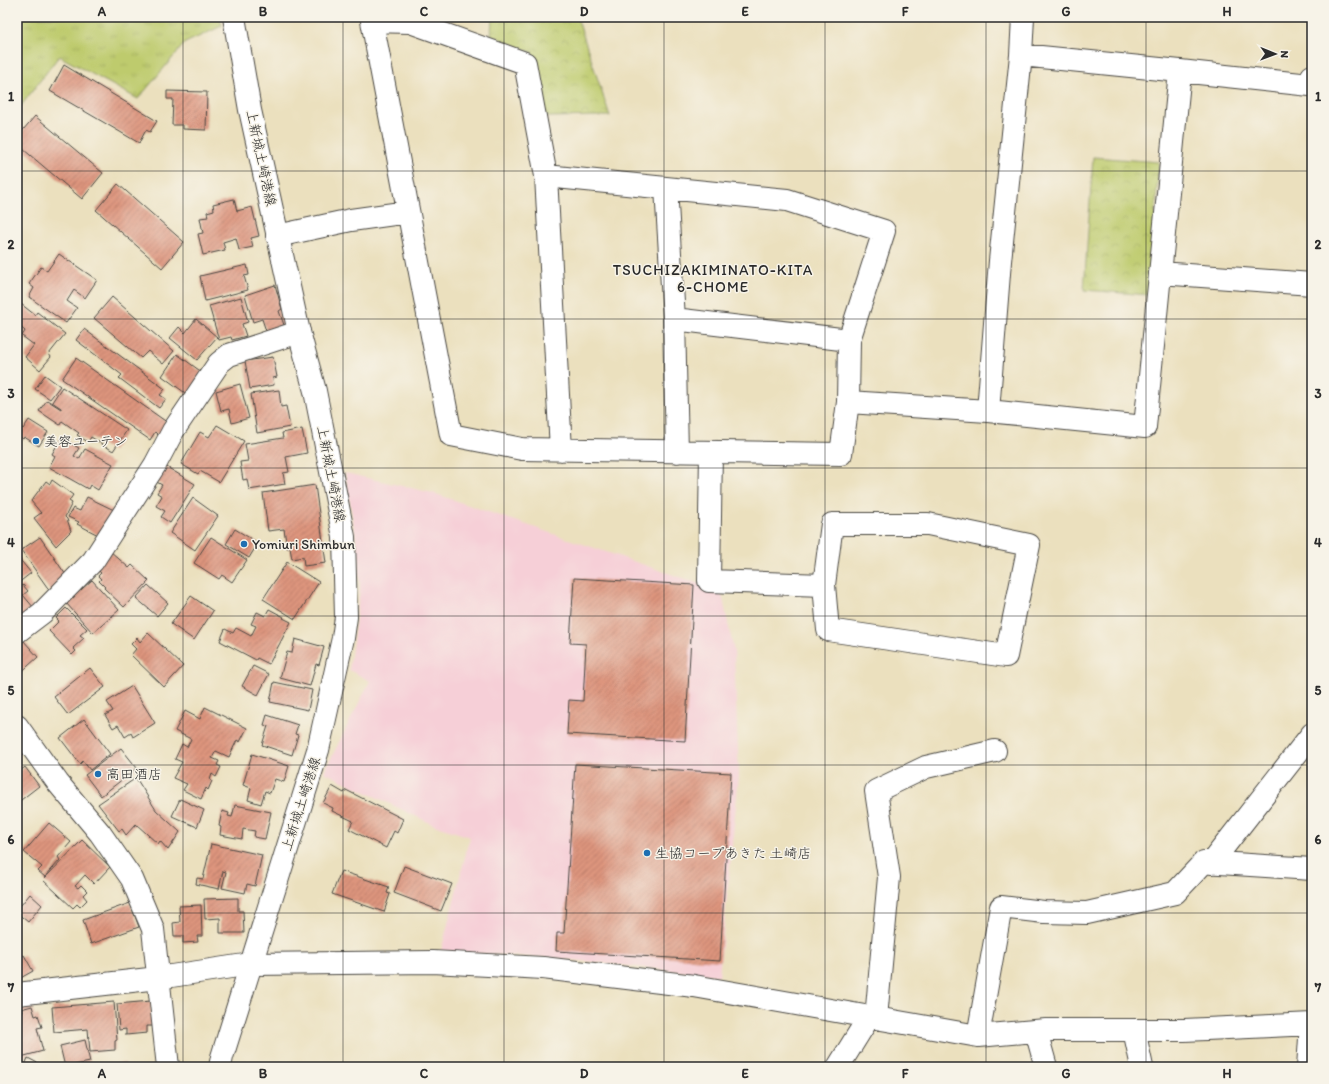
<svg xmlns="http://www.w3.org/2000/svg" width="1329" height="1084" viewBox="0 0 1329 1084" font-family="Itim,'Klee One',sans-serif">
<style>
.built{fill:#f6cfd7}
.grass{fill:url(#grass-tufts);stroke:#747b4c}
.park{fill:url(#park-crowns);stroke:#747b4c}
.building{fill:url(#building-hatch)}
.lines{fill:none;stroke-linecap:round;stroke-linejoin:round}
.minor-casing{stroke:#484641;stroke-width:24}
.major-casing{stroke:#484641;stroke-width:24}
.minor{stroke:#fff;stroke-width:22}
.major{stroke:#fff;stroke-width:22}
.grid{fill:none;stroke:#2b2b2b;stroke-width:1;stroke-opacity:0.55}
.poi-dot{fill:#1f6fb2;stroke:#f7f3e8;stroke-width:1.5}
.labels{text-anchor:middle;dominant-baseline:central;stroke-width:3;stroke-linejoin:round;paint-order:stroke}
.street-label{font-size:14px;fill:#2b2b2b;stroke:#f7f3e8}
.poi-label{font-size:14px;fill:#2b2b2b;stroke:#f7f3e8;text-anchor:start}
.neighbourhood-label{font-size:15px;letter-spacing:1px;fill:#2b2b2b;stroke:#f7f3e8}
.neatline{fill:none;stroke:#2b2b2b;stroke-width:1.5}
.grid-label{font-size:13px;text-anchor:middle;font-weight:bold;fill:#2b2b2b}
</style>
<defs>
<pattern id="grass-tufts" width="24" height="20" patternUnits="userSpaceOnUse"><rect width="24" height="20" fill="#becb6d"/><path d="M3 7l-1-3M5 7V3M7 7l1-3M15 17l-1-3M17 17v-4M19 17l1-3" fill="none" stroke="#a3ae5f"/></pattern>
<pattern id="park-crowns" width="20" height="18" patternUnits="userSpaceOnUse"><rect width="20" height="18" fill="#becb6d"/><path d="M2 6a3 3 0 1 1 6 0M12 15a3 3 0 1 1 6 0" fill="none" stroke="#a3ae5f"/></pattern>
<pattern id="building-hatch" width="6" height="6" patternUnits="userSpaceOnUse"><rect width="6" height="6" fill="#dd947d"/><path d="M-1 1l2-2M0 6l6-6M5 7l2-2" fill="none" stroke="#b37967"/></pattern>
</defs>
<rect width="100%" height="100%" fill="#f7f3e8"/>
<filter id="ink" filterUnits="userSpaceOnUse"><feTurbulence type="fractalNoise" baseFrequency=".025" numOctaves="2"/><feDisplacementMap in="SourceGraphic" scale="8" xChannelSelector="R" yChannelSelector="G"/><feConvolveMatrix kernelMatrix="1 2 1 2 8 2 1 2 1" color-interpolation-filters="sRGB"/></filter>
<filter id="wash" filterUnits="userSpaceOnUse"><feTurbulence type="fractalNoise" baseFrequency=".012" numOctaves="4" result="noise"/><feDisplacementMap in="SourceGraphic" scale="16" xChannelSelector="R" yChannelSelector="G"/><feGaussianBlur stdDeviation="0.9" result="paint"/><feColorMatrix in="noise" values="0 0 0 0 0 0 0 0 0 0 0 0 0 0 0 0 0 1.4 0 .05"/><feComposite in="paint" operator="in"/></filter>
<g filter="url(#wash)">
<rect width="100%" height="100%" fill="#ebe0be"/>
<path class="built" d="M345,473L433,493L703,585L721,590L734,651L739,776L719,976L564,959L441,951L470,837L434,825L324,772L370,681L349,670L360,589L358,552Z"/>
<path class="grass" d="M17,17H220L222,26L185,43L138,99L59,56L17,111Z"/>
<path class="park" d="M492,17H577L610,116L545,117L531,52L491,35Z
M1093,157L1159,162L1149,295L1084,290Z"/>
<g id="blocks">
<path class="building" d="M64,65L157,121L150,132L146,130L139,143L50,91Z
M167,91L207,92L206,130L183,129V125H172L173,99H167Z
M35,116L103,173L82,199L17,144V137Z
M118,184L184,242L162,268L96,210Z
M234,199L237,211L252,207L259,236L251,238L253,247L239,250L236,238L223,242L225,250L203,255L198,234L203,233L200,218L208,217L207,212L214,210L213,204Z
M59,254L97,280L85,298L74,290L67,301L77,308L66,323L29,297L34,288L29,284L41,267L47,271Z
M247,265L249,275L244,276L248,290L205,301L200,276Z
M275,285L282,309L279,311L284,325L266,331L262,319L253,322L245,295Z
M112,297L174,351L163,364L148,351L141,358L94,318Z
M241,297L248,322L242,324L246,336L232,340L231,337L219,340L209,306Z
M21,304L35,315L37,312L65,334L49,354L51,357L40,370L25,357L34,345L22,336L25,331L17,324V308Z
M196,319L217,337L197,360L170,338L179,327L185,333Z
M84,329L165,389L160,395L166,399L159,408L119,378L122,375L76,340Z
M177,354L203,373L188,395L162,376Z
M273,357L277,377L273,378L274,385L250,389L245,361Z
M76,358L168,423L159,436L155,432L150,440L62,379Z
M45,375L60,386L50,399L35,389Z
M240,384L249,418L232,423L229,409L221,411L216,391Z
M62,387L127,430L113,451L91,437L88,442L77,435L79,433L62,421L60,425L39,411L47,400L61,409V408L52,402Z
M279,390L281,407L286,406L290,427L257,433L251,394Z
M29,420L48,432L39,446L24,437L23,439L17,435V424L23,429Z
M217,425L244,441L219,482L200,471L198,474L181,464L200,432L209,437Z
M302,429L307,453L286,457L289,472L283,473L285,484L249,490L247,479L243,480L240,462L248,461L245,444L283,438L282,433Z
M61,438L79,448L74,456L79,459L85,449L113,464L98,490L90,485L88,489L49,467L55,456L52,454Z
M165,466L195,484L170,523L161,517L165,511L156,506L162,496L157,493L162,485L155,481Z
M52,480L73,495L69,501L72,503L65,517L67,519L71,531L56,546L34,518L41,513L31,501L46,481L50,484Z
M315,485L326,563L304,566L303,557L292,559L290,548H287L284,529L268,531L263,493Z
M87,497L116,511L102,537L77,524L79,522L68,517L73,508L80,511Z
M193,498L218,516L195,550L170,533Z
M235,529L258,543L249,558L226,544Z
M40,537L70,581L52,594L21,550Z
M211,537L247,560L232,582L222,575L219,579L194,563Z
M109,550L129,568L132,565L149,581L124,607L104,588L105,587L99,581L101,579L98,576L101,573L96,568Z
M17,556L31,573L17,584Z
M287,562L319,582L295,619L263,599Z
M574,578L694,585L685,741L567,734L569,700L583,701L586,644L570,643Z
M92,580L119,610L93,633L66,603Z
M23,585L28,591L23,595L34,608L17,622V590Z
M148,585L168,603L157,616L136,598Z
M191,596L213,611L194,640L171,624Z
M66,608L87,629L80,635L84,638L73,648L76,651L72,655L49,631L59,621L56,618Z
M269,609L284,617L283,618L291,622L269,664L257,658L256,660L220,641L225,629L233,633L236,628L251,636L256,626L251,624L257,612L265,616Z
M148,633L183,666L164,687L131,655L136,649L131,644L137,638L140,642Z
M295,639L324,647L319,665L316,664L310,686L280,678L287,652L292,653Z
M23,640L38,657L17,676V646Z
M253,666L269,674L258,695L242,686Z
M90,668L105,687L68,715L54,697Z
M274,682L312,690L308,710L270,702Z
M132,686L155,723L133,737L131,733L125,737L118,725L113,728L105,715L113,711L107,702Z
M205,707L247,728L240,742L237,740L229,757L216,751L212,758L219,761L217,765L221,767L216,777L212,774L210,780L212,781L208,790L206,788L201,799L183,790L187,784L173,778L182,762L175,759L182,744L187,747L191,739L175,731L185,711L200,719Z
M267,715L298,725L295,734L298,735L292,755L262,745L268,726L264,725Z
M84,719L110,754L90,770L83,761L80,764L60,738Z
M121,748L137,768L101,796L85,775Z
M252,754L289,766L284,782L275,779L270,793L265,791L261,804L248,800L251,788L243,785Z
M575,764L731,773L720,961L556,951L557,933H564Z
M25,767L39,786L17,803V773Z
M136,778L156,810L180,832L168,850L160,841L158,844L136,824L126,835L122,829L119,831L98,804Z
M332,786L344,793L346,790L403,819L397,833L394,831L386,848L349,829L353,821L332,811L333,808L323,803Z
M180,799L204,810L197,827L172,816Z
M235,805L271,812L265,839L254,837L255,831L243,829L242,839L220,835L221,827L219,826L222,811L229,813L228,816L232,817Z
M49,823L71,842L58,857L60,860L45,877L38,871L42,867L24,852Z
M82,840L110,867L94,884L85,875L75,886L78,888L81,885L87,891L83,895L87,900L80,907L77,904L73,908L43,880Z
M211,844L262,855L255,886L247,884L245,893L222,888L226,872L223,871L219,889L196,884L197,878L203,879Z
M404,866L452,884L441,911L394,893Z
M341,871L389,887L387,893L390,894L384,912L332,894Z
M30,894L42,905L28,922L17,913V910Z
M238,898V911H243L244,933H220V918L205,919L204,899Z
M130,903L139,927L91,944L83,920Z
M201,905L202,936H197L198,942L183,943V936H174L173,923L180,922L179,906Z
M17,954L19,958L24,955L33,971L17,980Z
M151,1001L153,1026H147V1033L126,1035V1029L119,1030L117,1004Z
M114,1002L117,1040L115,1041V1050L90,1052L88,1029L54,1032L52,1007Z
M32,1006L35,1016L38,1015L42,1027L37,1028L43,1051L17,1058V1014L22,1012L21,1009Z
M85,1040L90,1062L65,1067L60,1046Z
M28,1058L45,1067H24Z
M125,1063V1067H96V1066Z"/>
</g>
</g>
<g filter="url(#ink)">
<use href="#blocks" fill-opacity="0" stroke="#484641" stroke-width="1"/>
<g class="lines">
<g class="minor-casing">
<path id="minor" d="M1021,55L1180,71L1145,427L988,411L1000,261Z
M1021,55L1023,17
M1180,71L1310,85L1312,76
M546,176L561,450
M666,188L674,319L849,340L884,231L787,200L546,176L525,63L410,22L372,21L451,435L522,449L841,454L848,402L988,411
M277,236L351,220L408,212
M1160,273L1312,284
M674,319L677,452
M848,402L849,340
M711,452L709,581L824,585L832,524H928L1029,545L1006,656L828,630L824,585
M17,632L42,613L93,561L155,465L173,431L219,363L229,355L299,332
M17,726L58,783L100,833L132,879L153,929L168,1067
M1211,863L1312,734
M17,994L158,978L251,964L433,962L543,968L694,986L978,1036L1046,1030H1184L1312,1024
M876,1018L889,877L876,791L926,767L995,751
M1134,1030L1142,1067
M1036,1031L1046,1067
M978,1036L1001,907L1044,912L1087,913L1175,893L1204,862L1312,869
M838,1067L869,1017
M1308,1067L1311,1024"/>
</g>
<g class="major-casing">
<path id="major" d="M220,1067L222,1057L318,750L343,638L346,617L344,537L315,391L299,332L250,110L234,17"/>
</g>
<use href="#minor" class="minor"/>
<use href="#major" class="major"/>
</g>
</g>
<path class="grid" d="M183,17V1067M343,17V1067M504,17V1067M664,17V1067M825,17V1067M986,17V1067M1146,17V1067M17,171H1312M17,319H1312M17,468H1312M17,616H1312M17,765H1312M17,913H1312"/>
<g class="poi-dot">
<circle cx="36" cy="441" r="4"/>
<circle cx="244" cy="544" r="4"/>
<circle cx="98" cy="774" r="4"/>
<circle cx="647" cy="853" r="4"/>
</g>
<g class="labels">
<g class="street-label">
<text transform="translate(261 158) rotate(78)">上新城土崎港線</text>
<text transform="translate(331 474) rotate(79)">上新城土崎港線</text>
<text transform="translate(301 804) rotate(-72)">上新城土崎港線</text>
</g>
<g class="poi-label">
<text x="44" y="441">美容ユーテン</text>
<text x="252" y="544">Yomiuri Shimbun</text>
<text x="106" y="774">高田酒店</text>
<text x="655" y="853">生協コープあきた 土崎店</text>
</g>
<g class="neighbourhood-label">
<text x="713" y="270">TSUCHIZAKIMINATO-KITA<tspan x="713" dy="17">6-CHOME</tspan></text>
</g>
</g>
<rect width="1329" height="1084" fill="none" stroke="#f7f3e8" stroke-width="44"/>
<g transform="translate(1275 54) rotate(91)" stroke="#f7f3e8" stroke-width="3" paint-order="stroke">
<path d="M0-3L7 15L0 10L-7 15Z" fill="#2b2b2b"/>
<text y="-6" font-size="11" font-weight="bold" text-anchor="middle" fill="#2b2b2b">N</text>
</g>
<rect x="22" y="22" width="1285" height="1040" class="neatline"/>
<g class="grid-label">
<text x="102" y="16">A</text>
<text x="263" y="16">B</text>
<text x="424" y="16">C</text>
<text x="584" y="16">D</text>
<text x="745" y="16">E</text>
<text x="905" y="16">F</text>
<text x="1066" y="16">G</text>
<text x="1227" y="16">H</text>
<text x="11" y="101">1</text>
<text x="1318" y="101">1</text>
<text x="11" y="249">2</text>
<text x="1318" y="249">2</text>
<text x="11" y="398">3</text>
<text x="1318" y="398">3</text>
<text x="11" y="547">4</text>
<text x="1318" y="547">4</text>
<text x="11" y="695">5</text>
<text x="1318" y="695">5</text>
<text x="11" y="844">6</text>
<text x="1318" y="844">6</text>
<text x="11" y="992">7</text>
<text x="1318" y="992">7</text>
<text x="102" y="1078">A</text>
<text x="263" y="1078">B</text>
<text x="424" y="1078">C</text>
<text x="584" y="1078">D</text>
<text x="745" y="1078">E</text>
<text x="905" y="1078">F</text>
<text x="1066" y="1078">G</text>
<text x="1227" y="1078">H</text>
</g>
</svg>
